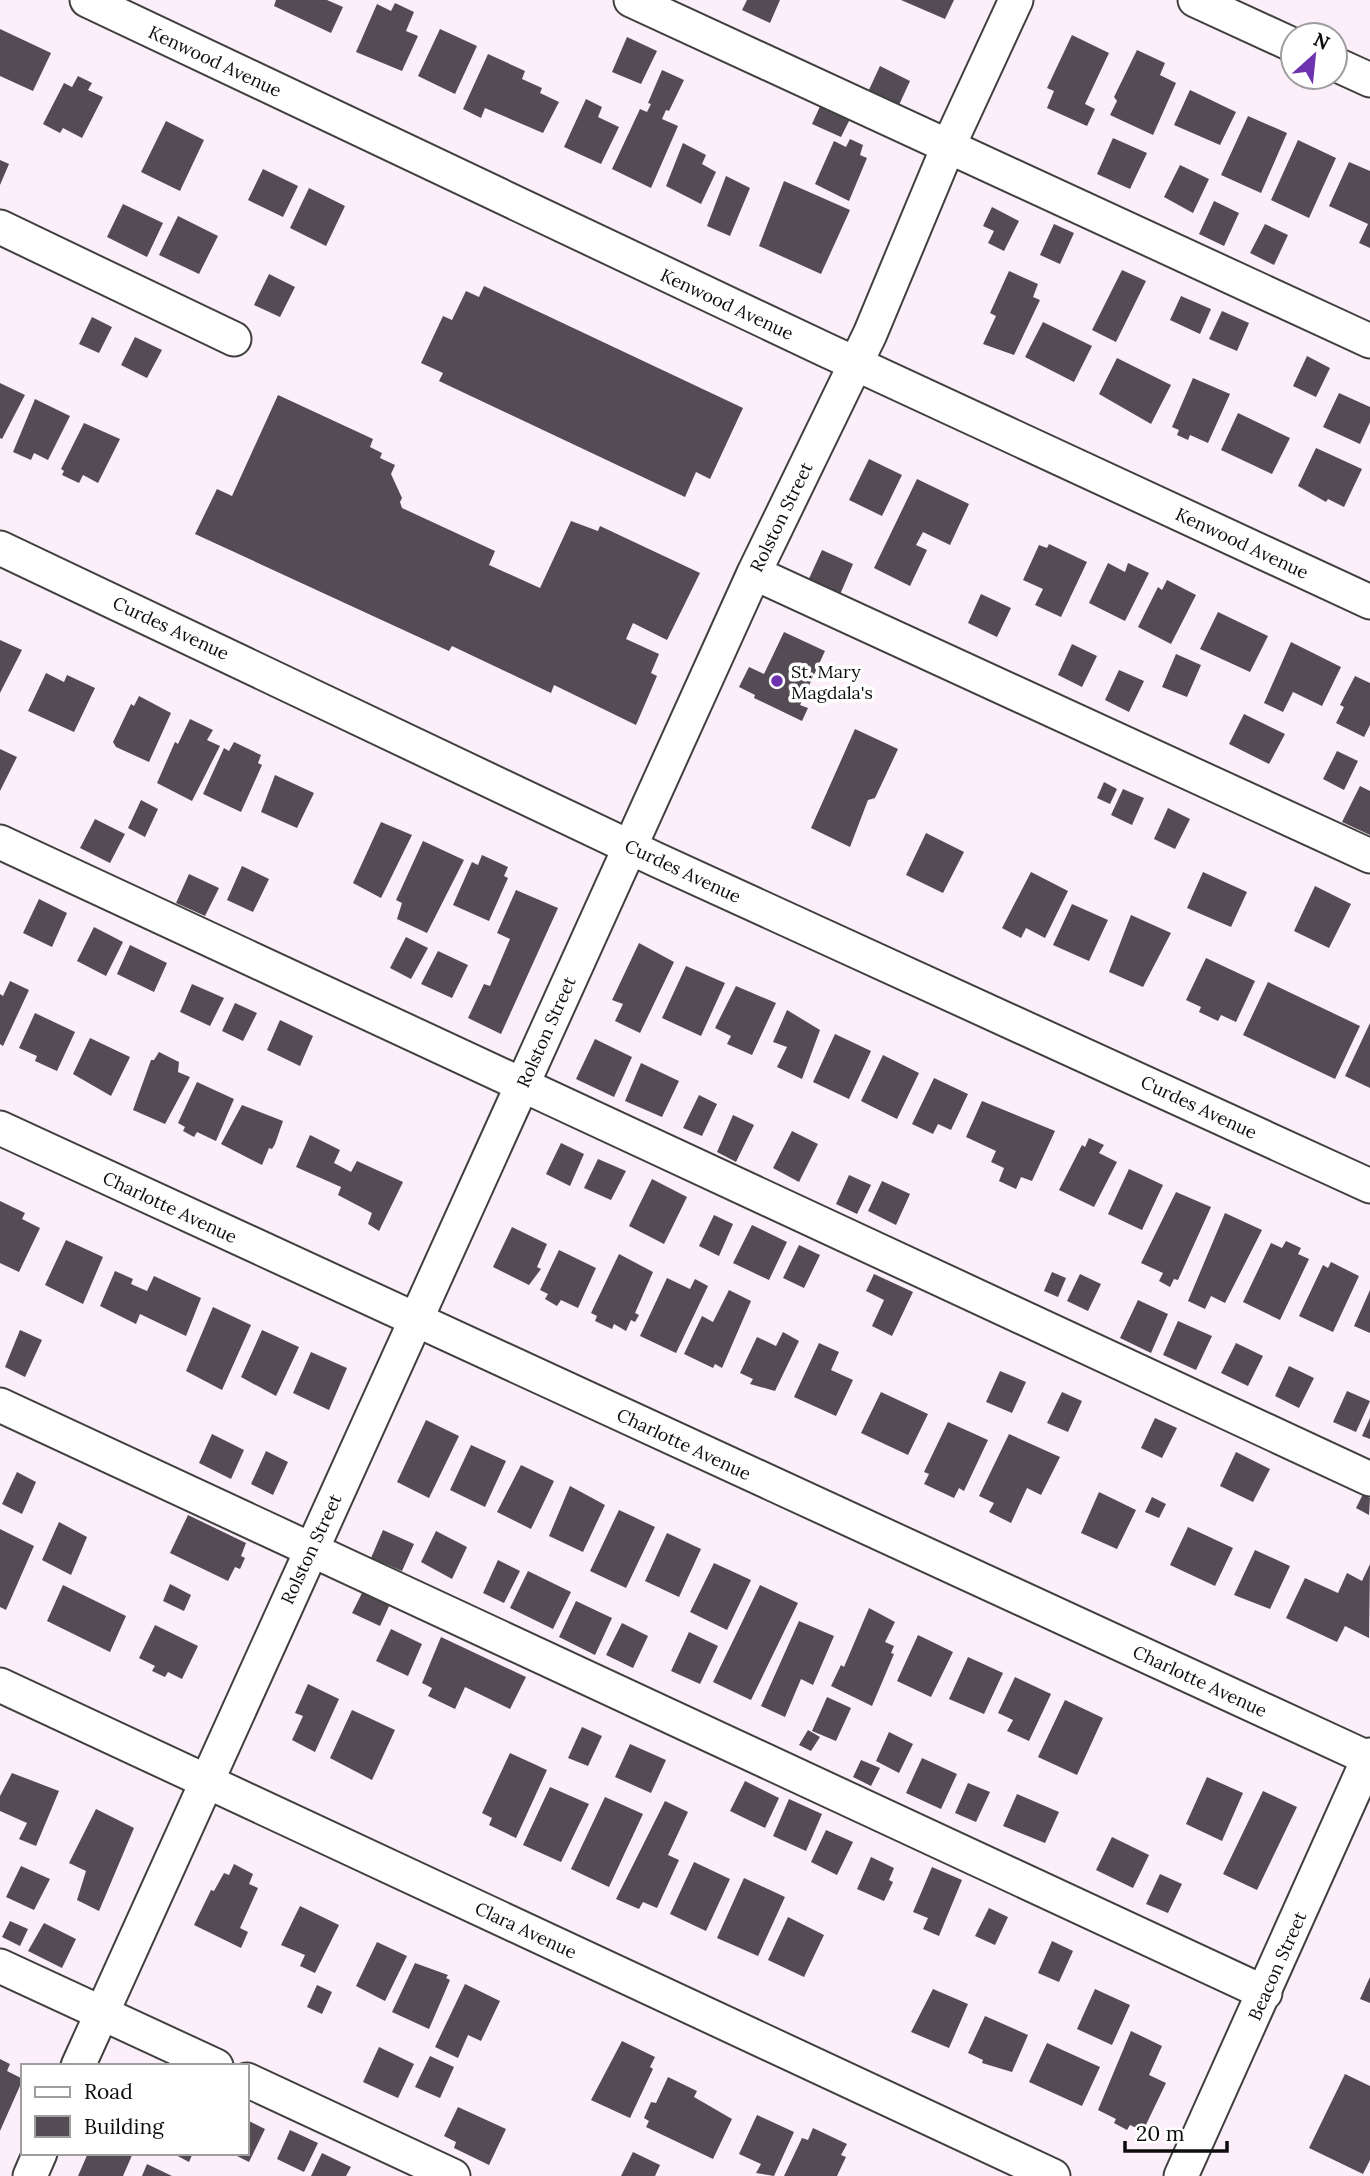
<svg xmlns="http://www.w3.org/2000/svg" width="1370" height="2176" viewBox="0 0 1370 2176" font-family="Lora,serif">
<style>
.building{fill:#544b55}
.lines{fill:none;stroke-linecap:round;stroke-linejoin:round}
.minor-casing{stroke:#404040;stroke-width:37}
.minor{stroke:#fff;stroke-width:33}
.poi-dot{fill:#6d33af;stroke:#fff;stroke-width:2.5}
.labels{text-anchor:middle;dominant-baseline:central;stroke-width:7;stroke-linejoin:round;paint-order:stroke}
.street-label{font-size:18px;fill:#0d0d0d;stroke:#fff}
.poi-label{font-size:18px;fill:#0d0d0d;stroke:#fff;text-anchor:start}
</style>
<rect width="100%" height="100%" fill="#fdeff9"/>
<path class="building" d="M276,0H327L343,7L331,33L274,6Z
M747,0H780L770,23L742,10Z
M901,0H954L945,19Z
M395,3L414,12L406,31L418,36L402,71L356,52L377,4L391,11Z
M0,29L51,53L33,91L0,76Z
M440,29L477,46L455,94L418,76Z
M1072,35L1109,53L1085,104L1095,109L1087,126L1047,108L1054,91L1047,88Z
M627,37L657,51L641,84L612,72Z
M1137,50L1165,63L1160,75L1176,83L1153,135L1110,115L1117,101L1114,97Z
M488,54L525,71L522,79L542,88L540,93L559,102L543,133L485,108L481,118L463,109Z
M880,66L910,81L899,105L868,92Z
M662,70L684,80L669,111L666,110L662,119L678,126L651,188L612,169L640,109L647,112L651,104L648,103Z
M78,76L92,83L88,90L103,97L82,138L63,128L60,133L43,124L64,83L72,87Z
M1190,90L1236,112L1220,145L1174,125Z
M586,99L602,107L598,117L619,127L601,164L564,147Z
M822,102L852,115L841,137L812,124Z
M1248,116L1287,133L1261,193L1221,175Z
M166,121L204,140L180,191L141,172Z
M1113,138L1147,153L1130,189L1097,174Z
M850,139L863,145L860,155L867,158L849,201L815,184L834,141L846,147Z
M1298,140L1336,158L1309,218L1271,200Z
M683,143L706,155L702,164L716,172L701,204L666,186Z
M0,160L9,164L0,185Z
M1349,162L1370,171V248L1359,243L1368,224L1329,206Z
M1180,165L1209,179L1193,213L1164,197Z
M263,169L298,186L283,217L248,200Z
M726,176L750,188L730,236L707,226Z
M784,181L850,210L821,274L759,246Z
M309,188L345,206L326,246L290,228Z
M1214,201L1239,213L1224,246L1199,234Z
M123,204L163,223L147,257L107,237Z
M992,207L1019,221L1004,251L988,243L994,231L983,226Z
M178,216L218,236L199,274L159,255Z
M1054,224L1074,233L1060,264L1040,255Z
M1265,224L1288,235L1274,265L1250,253Z
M1122,270L1146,281L1116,342L1092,330Z
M1009,271L1038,284L1033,297L1040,300L1014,355L983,344L996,316L990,313Z
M269,274L295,287L280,317L254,305Z
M484,286L743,408L710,479L696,472L685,497L439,381L443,373L421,363L443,316L452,320L466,291L479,297Z
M1181,296L1211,309L1200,334L1170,320Z
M1222,311L1249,323L1237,351L1209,339Z
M92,317L112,327L99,353L79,344Z
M1043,322L1092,346L1074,382L1025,357Z
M135,337L162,350L147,378L121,365Z
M1307,356L1330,368L1316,397L1293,386Z
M1117,358L1171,385L1151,424L1099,394Z
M1193,378L1230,394L1208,443L1190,435L1188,440L1177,435L1179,430L1172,427Z
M0,383L25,395L2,439L0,438Z
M1339,393L1370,407V422L1360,444L1323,427Z
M278,395L373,439L370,447L382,453L380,458L395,465L391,474L402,498L400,502L402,508L495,551L489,565L540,588L571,521L598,531L600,526L700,573L667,640L633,623L626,639L659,654L651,673L657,676L636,725L554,685L551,693L452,646L449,651L195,534L217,489L232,496Z
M35,399L70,416L48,460L34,453L31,460L13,452Z
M1238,413L1290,438L1272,474L1221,450Z
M84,423L120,439L98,483L83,475L79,483L62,475L64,471L61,469Z
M1316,448L1362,469L1344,507L1328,499L1326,502L1298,486Z
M869,459L902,475L882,516L849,500Z
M917,479L969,504L950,545L923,532L916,545L927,550L910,586L874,568Z
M1049,544L1087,562L1061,617L1035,605L1043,589L1023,580L1039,545L1047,548Z
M822,550L853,564L839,597L807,583Z
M1108,563L1125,572L1128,563L1149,573L1125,621L1089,603Z
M1167,580L1196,595L1171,644L1138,627L1158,587L1162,590Z
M981,594L1011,608L997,637L968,623Z
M1218,612L1268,636L1250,672L1200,649Z
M784,632L825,651L800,705L808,708L802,721L754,698L755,695L739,687L749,667L764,674Z
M0,640L22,650L0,693Z
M1291,642L1341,667L1322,706L1293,692L1283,712L1264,703Z
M1072,644L1097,656L1082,687L1058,675Z
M1176,654L1201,665L1187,697L1162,687Z
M1119,670L1144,681L1129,712L1105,700Z
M46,673L64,682L67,675L95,688L74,732L28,711Z
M1355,676L1370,683V725L1364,737L1336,723L1344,707L1340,705Z
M139,696L171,713L149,762L116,747L113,742L131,704L134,706Z
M1244,714L1285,734L1269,764L1229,744Z
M190,719L213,730L207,740L220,746L192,801L157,783L175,742L178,744Z
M855,729L898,749L875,798L868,800L850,847L811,828Z
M234,742L261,755L258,763L262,765L241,812L203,794L224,748L229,751Z
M0,749L17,757L0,791Z
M1337,751L1358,761L1344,790L1323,779Z
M275,775L314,793L297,828L261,812Z
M1104,782L1117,789L1110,804L1097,798Z
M1360,786L1370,791V835L1342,822Z
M1123,789L1144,798L1132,825L1111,815Z
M141,800L158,809L145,837L128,828Z
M1168,808L1190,819L1175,849L1154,839Z
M95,819L125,834L110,863L80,848Z
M381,822L412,835L381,898L353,883Z
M926,833L964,852L943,893L906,875Z
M423,841L464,860L427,933L397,919L402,903L396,900Z
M482,855L508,867L504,876L508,878L489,921L453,905L472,862L478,865Z
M242,866L269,879L253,912L227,900Z
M1031,872L1068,891L1045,938L1026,928L1021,938L1002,928Z
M1203,872L1247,892L1231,927L1187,908Z
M189,874L219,888L205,916L176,903Z
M1315,886L1351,904L1329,948L1294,931Z
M516,890L558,908L501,1034L468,1018L484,984L490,986L510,939L497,933Z
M39,899L67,913L52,947L23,933Z
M1072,904L1108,920L1089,961L1053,945Z
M1131,915L1171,933L1143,987L1109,972Z
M94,927L123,942L106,976L77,961Z
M406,937L428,948L411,979L390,968Z
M639,943L674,962L640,1033L615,1021L623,1004L612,1000Z
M130,945L167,963L154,992L117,974Z
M438,951L468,965L452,998L421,984Z
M1206,958L1255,981L1236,1022L1221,1015L1218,1021L1199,1012L1201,1007L1186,1000Z
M686,966L725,983L701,1036L662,1018Z
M10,981L29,990L3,1046L0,1044V994L3,996Z
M1268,982L1360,1026L1335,1079L1243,1035Z
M192,984L224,998L210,1026L180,1012Z
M736,986L776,1003L752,1055L727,1044L731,1036L715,1028Z
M235,1003L257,1013L243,1041L222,1031Z
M787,1010L820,1030L802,1079L777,1067L787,1047L773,1042Z
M35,1013L75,1032L57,1071L35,1061L37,1056L19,1048Z
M280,1020L313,1036L300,1066L267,1050Z
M1370,1023V1088L1345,1076Z
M835,1034L871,1051L849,1099L813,1082Z
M90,1038L130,1057L111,1096L73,1074Z
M595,1039L632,1057L614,1097L576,1079Z
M159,1052L179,1062L178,1072L190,1077L165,1124L133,1110L151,1060H154Z
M883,1055L919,1073L897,1119L861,1101Z
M641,1063L679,1081L662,1117L625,1101Z
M934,1078L968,1094L951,1130L938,1124L933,1134L912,1124Z
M197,1082L234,1099L216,1141L197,1132L194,1137L183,1131L185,1127L178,1123Z
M699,1095L717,1104L702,1136L683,1128Z
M982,1101L1055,1131L1032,1181L1021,1177L1016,1189L999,1181L1004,1168L991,1162L996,1151L966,1137Z
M242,1105L283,1121L275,1144L272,1149L269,1148L262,1165L221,1144Z
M733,1115L754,1125L736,1162L717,1152Z
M792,1131L818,1144L799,1182L773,1168Z
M310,1135L340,1150L334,1163L351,1172L357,1161L403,1182L379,1231L368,1224L372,1213L338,1195L341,1187L296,1167Z
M1089,1138L1104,1145L1099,1153L1117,1162L1094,1207L1059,1190L1082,1145L1085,1147Z
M561,1143L584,1154L570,1186L546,1174Z
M598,1159L626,1171L611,1200L584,1188Z
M1129,1169L1163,1185L1142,1230L1108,1214Z
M849,1175L871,1185L857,1214L836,1204Z
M652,1179L687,1197L664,1244L629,1226Z
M882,1181L910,1194L896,1225L868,1211Z
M1176,1192L1211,1207L1178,1280L1174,1279L1170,1287L1159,1281L1163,1273L1141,1263Z
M0,1201L25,1213L22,1219L40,1228L19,1272L0,1263Z
M1225,1213L1262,1230L1225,1303L1211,1296L1205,1309L1188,1301Z
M714,1215L733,1224L719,1256L699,1246Z
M752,1225L787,1242L769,1280L733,1263Z
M512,1227L547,1244L537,1267L541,1269L529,1285L493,1267Z
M66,1240L103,1257L83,1304L45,1285Z
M1286,1241L1301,1248L1298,1254L1309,1259L1280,1320L1243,1302L1271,1243L1282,1248Z
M799,1245L820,1255L804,1288L783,1278Z
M559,1250L596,1268L578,1308L561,1300L557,1306L545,1299L548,1294L540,1290Z
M619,1254L653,1272L635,1313L639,1315L635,1322L631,1320L626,1331L614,1324L612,1329L595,1321L597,1316L591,1313Z
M1331,1262L1359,1276L1333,1332L1299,1316L1323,1265L1328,1268Z
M115,1271L133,1279L131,1284L147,1291L154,1276L201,1298L186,1336L140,1314L136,1324L100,1306Z
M1052,1272L1066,1278L1058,1297L1044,1291Z
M874,1274L913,1292L892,1336L872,1326L884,1300L866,1291Z
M1080,1274L1101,1284L1088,1311L1067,1301Z
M667,1278L690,1289L695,1279L708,1286L676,1353L640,1336Z
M729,1290L751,1301L722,1368L715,1364L713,1368L684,1354L702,1316L713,1322Z
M1370,1290V1333L1354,1326Z
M1138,1300L1168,1314L1151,1353L1120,1338Z
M213,1307L251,1325L222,1390L186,1371Z
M1178,1321L1212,1336L1196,1370L1163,1355Z
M20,1330L42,1340L25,1377L5,1367Z
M262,1330L299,1347L276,1396L241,1377Z
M783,1332L799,1341L775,1391L750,1384L753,1379L740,1373L757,1337L776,1346Z
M819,1343L839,1352L831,1370L853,1380L836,1416L794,1397Z
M1236,1343L1263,1356L1248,1386L1221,1373Z
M311,1352L347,1368L329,1410L293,1393Z
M1289,1366L1314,1378L1299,1408L1275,1396Z
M1000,1371L1026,1382L1012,1413L986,1402Z
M1347,1391L1370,1401L1356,1432L1333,1422Z
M881,1392L928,1414L908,1455L861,1433Z
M1062,1392L1082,1401L1068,1432L1047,1423Z
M1155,1418L1177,1428L1162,1458L1141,1448Z
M1370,1418V1439L1362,1436Z
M426,1420L459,1436L429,1498L397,1482Z
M948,1422L988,1440L964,1491L959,1488L954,1498L924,1484L929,1474L924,1472Z
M212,1434L244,1450L231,1479L199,1463Z
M1009,1434L1060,1457L1041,1495L1027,1488L1011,1523L989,1512L994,1503L979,1496Z
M471,1445L506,1461L485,1507L450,1490Z
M266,1451L288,1462L273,1495L251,1484Z
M1236,1452L1270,1469L1253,1502L1220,1486Z
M521,1465L554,1481L531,1529L497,1512Z
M17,1472L36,1482L22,1514L2,1504Z
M570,1486L605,1505L583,1552L549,1536Z
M1099,1492L1136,1510L1117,1549L1081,1533Z
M1363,1494L1370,1498L1369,1515L1356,1508Z
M1152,1497L1166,1504L1159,1518L1145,1512Z
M619,1510L655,1527L626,1588L590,1571Z
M188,1515L246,1543L241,1556L245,1558L240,1569L235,1567L228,1581L170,1553Z
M59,1522L87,1537L71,1575L42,1560Z
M1188,1527L1233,1548L1215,1586L1170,1565Z
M0,1529L34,1546L6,1610L0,1607Z
M383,1530L414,1544L402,1571L371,1558Z
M436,1531L467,1547L452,1579L421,1562Z
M667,1533L701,1549L679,1597L645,1581Z
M1255,1550L1290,1566L1270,1609L1234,1595Z
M498,1560L520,1571L504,1603L483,1593Z
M714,1563L751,1580L727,1630L690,1612Z
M1370,1564L1369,1638L1345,1626L1337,1642L1286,1618L1305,1578L1338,1593L1347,1573L1362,1581Z
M528,1571L571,1592L553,1629L510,1608Z
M170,1584L191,1595L184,1611L163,1601Z
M63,1585L126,1616L110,1652L47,1621Z
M760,1585L798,1603L751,1700L713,1682Z
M363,1591L390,1604L380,1626L352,1613Z
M576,1601L612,1618L595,1655L559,1637Z
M869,1608L895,1622L885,1642L894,1646L891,1653L894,1654L872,1706L831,1686L841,1665L844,1667Z
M799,1621L834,1636L813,1685L801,1679L785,1717L761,1706Z
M622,1623L648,1636L633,1668L606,1655Z
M155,1625L198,1646L182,1679L168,1672L165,1677L152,1671L155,1666L139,1658Z
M391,1629L422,1644L408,1676L376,1661Z
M689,1632L718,1646L700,1684L671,1671Z
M918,1635L953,1652L931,1697L897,1681Z
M441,1637L526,1677L510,1709L465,1687L455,1709L428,1696L432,1688L422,1683Z
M968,1657L1003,1673L984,1714L949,1699Z
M1015,1677L1051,1694L1029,1741L1007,1731L1013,1720L998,1713Z
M308,1684L339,1699L315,1752L292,1740L303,1716L295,1713Z
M827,1697L851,1708L836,1741L812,1731Z
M1065,1700L1103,1718L1077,1775L1038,1757Z
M352,1710L395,1730L372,1780L330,1758Z
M582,1727L602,1736L588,1766L568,1758Z
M808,1730L820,1737L811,1751L799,1745Z
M889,1732L913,1744L899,1773L876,1761Z
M630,1744L666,1760L651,1793L615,1777Z
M510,1753L547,1770L516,1838L489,1825L492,1818L482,1813Z
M922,1758L957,1774L941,1809L906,1793Z
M861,1760L880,1768L871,1786L853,1777Z
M12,1773L59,1791L36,1846L19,1839L27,1823L0,1811V1796Z
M1207,1777L1243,1793L1222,1841L1186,1824Z
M745,1781L779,1798L765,1828L730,1811Z
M968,1783L990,1792L976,1822L955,1813Z
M550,1787L589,1804L561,1862L523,1845Z
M1263,1791L1297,1807L1257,1890L1223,1874Z
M1017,1794L1059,1812L1045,1843L1003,1826Z
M605,1797L643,1814L609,1887L571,1869Z
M789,1799L822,1814L806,1851L773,1836Z
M665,1801L688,1812L668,1855L679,1860L657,1908L643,1902L639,1909L616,1899Z
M96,1809L134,1828L99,1911L77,1900L86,1871L69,1863Z
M826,1830L853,1842L837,1875L811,1862Z
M1112,1837L1149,1855L1133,1888L1096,1870Z
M871,1857L894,1868L889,1880L893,1882L884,1901L857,1889Z
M694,1862L730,1879L706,1931L670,1914Z
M234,1864L253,1874L249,1884L258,1888L240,1928L248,1932L241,1948L194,1925L211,1890L214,1891L224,1873L229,1875Z
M21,1866L50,1879L34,1910L6,1897Z
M932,1867L962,1880L939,1936L923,1929L928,1918L913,1912Z
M1160,1874L1182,1884L1168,1913L1146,1904Z
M744,1878L785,1897L758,1956L717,1938Z
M300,1906L339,1925L315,1973L300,1966L305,1955L281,1945Z
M989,1908L1008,1917L995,1945L975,1936Z
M788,1917L824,1935L804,1977L768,1960Z
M10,1921L28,1929L20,1946L2,1937Z
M44,1923L76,1939L62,1968L28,1951Z
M1052,1941L1073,1951L1059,1982L1038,1973Z
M377,1942L407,1956L385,2001L356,1986Z
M415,1963L448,1975L446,1978L450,1980L429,2029L392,2012Z
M1370,1977V2003L1360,1999Z
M465,1984L500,2001L481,2041L468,2035L458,2058L435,2047Z
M317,1985L332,1992L322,2014L307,2007Z
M933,1989L968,2004L949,2048L911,2032Z
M1095,1989L1130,2005L1112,2045L1077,2029Z
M985,2016L1028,2035L1012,2072L982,2063L983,2060L968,2053Z
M1131,2031L1162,2046L1149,2075L1166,2083L1143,2131L1130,2125L1127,2130L1114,2123L1116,2119L1098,2110Z
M622,2041L655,2057L650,2067L653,2069L630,2118L591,2100Z
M1047,2043L1100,2067L1082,2106L1029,2082Z
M379,2047L414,2064L398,2098L363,2082Z
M430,2056L454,2067L440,2098L415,2087Z
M0,2059L10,2064L7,2071L23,2079L0,2131Z
M1345,2074L1370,2086V2160L1363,2174L1309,2148Z
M668,2077L697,2091L694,2097L732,2119L713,2159L646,2127L649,2121L644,2118L651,2102L656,2103Z
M458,2107L506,2129L489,2165L454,2148L456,2142L444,2136Z
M757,2115L794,2132L774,2176L756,2173L761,2164L739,2154Z
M247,2120L265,2129L249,2162L231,2153H247Z
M813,2128L847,2144L841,2155L846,2157L837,2176H784L802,2138L808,2140Z
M290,2130L318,2143L304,2172L277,2159Z
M633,2152L660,2165L655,2176H621Z
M88,2153H133L123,2176H78Z
M172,2153H193L189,2162Z
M322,2153L351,2167L346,2176H311Z
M147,2164L172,2176H142Z"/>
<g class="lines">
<g class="minor-casing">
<path id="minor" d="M87,0L826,350L1370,602
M631,0L1370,341
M1195,0L1293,45
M1335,64L1370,80
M0,227L234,339
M0,548L657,860L1370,1186
M754,573L1370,856
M0,842L1370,1479
M0,1128L1370,1759
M0,1405L1265,1993
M0,1685L1053,2176
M0,1966L216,2066
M78,2066L754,573L870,334L948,147L1016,0
M247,2080L453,2176
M30,2176L40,2153
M1181,2176L1370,1755"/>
</g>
<use href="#minor" class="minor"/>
</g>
<circle class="poi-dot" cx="777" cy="681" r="7"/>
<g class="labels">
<g class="street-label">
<text transform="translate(215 61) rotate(25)">Kenwood Avenue</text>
<text transform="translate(727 304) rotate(25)">Kenwood Avenue</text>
<text transform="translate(781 517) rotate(-64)">Rolston Street</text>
<text transform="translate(1242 543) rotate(25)">Kenwood Avenue</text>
<text transform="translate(171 628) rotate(25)">Curdes Avenue</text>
<text transform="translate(683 871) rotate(25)">Curdes Avenue</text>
<text transform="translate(546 1032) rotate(-66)">Rolston Street</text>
<text transform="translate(1199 1107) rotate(25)">Curdes Avenue</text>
<text transform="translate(170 1207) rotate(25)">Charlotte Avenue</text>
<text transform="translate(684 1444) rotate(25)">Charlotte Avenue</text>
<text transform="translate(311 1549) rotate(-65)">Rolston Street</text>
<text transform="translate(1200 1681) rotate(25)">Charlotte Avenue</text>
<text transform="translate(526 1930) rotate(25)">Clara Avenue</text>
<text transform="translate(1277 1966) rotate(-66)">Beacon Street</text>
</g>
<g class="poi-label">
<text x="791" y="671">St. Mary<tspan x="791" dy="21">Magdala's</tspan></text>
</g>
</g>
<rect x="21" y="2064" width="228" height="91" fill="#ffffff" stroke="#9e9e9e" stroke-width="2"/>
<rect x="35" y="2087" width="35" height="10" fill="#ffffff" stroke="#9e9e9e" stroke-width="2"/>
<text x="84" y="2099" font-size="21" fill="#0d0d0d">Road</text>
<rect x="35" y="2116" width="35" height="21" fill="#544b55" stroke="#9e9e9e" stroke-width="2"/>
<text x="84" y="2134" font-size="21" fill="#0d0d0d">Building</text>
<g transform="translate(1314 56) rotate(27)"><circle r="33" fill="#ffffff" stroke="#9e9e9e" stroke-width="2"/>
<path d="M0-5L12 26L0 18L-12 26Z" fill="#6d33af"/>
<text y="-10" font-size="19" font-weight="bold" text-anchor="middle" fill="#0d0d0d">N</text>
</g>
<path d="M1125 2141v10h102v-10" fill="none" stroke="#0d0d0d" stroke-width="3.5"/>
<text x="1136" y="2141" font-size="21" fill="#0d0d0d" stroke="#ffffff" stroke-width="5" paint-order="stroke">20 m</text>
</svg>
